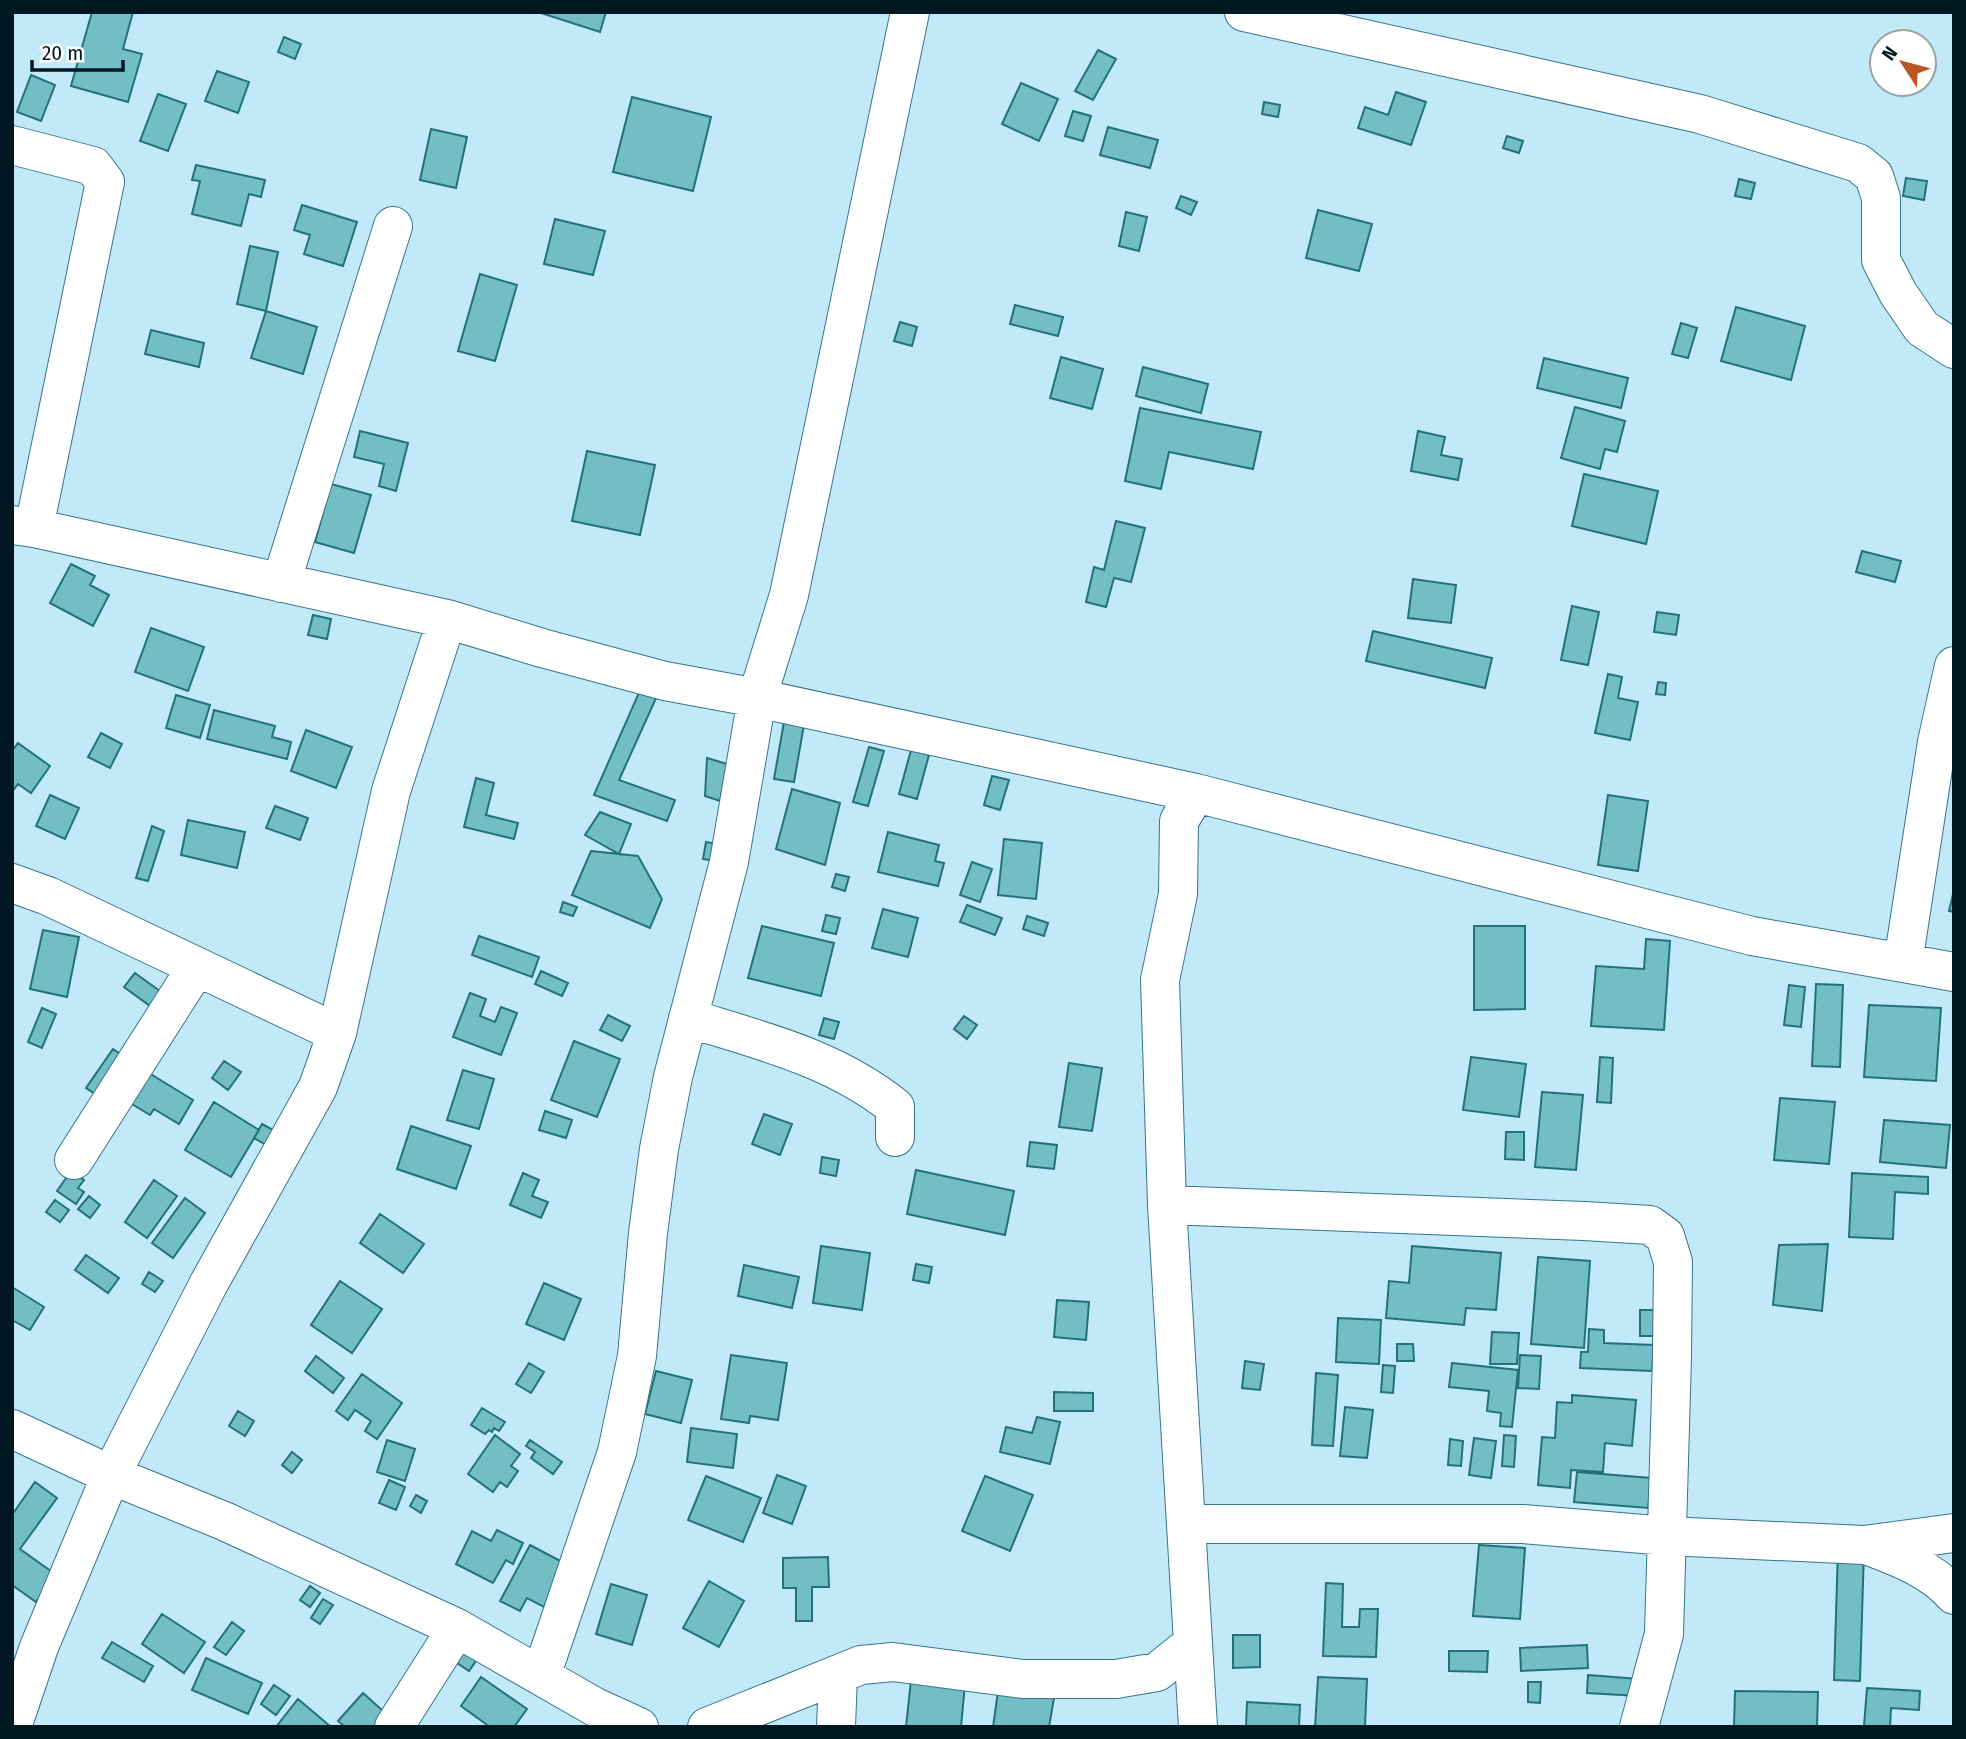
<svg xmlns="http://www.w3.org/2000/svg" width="1966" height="1739" viewBox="0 0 1966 1739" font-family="'Fira Sans Condensed',sans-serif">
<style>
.building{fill:#73bdc5;stroke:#23727a;stroke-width:2}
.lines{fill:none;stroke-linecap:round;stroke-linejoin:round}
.minor-casing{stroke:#35768d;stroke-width:40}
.minor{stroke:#fff;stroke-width:38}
</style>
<rect width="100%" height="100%" fill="#c2e9f8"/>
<path class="building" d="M92,12H133L123,49L142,54L128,102L71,86Z
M538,12H606L600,32Z
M284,37L301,44L295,59L278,52Z
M1098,50L1116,59L1093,100L1075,91Z
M217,71L249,82L238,113L205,101Z
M31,75L55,85L41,121L17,112Z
M1021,83L1058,99L1039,141L1002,124Z
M1396,92L1426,102L1411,145L1358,128L1365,107L1388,115Z
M158,94L186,104L168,151L140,141Z
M632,97L711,117L693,191L613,172Z
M1264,102L1280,105L1278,117L1262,114Z
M1073,111L1091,116L1083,141L1065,136Z
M1108,127L1158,140L1150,168L1100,155Z
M431,129L467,137L456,188L420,180Z
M1507,136L1523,141L1519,153L1503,148Z
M196,165L265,180L261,197L249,194L241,226L192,214L200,181L192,180Z
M1906,178L1927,181L1924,200L1903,196Z
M1739,179L1755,183L1751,199L1735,196Z
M1181,196L1197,202L1191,215L1176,208Z
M302,205L357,222L343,266L304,254L310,235L294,230Z
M1318,210L1372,224L1359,271L1306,258Z
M1126,212L1147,217L1139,251L1119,246Z
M555,219L605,231L593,275L544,264Z
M250,246L278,252L266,311L237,304Z
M480,274L517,285L495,361L458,351Z
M1015,305L1063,317L1058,336L1010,324Z
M1736,307L1805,326L1791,380L1721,361Z
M266,311L317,327L303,374L251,358Z
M900,322L917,327L912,346L894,341Z
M1681,323L1697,328L1688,358L1672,354Z
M151,330L204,343L199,367L145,354Z
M1061,357L1103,369L1092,409L1050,398Z
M1544,358L1628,378L1621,408L1537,388Z
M1143,367L1208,384L1201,413L1136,396Z
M1575,407L1625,421L1617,452L1605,449L1600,469L1561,458Z
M1140,408L1261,432L1253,469L1169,452L1161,489L1125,481Z
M360,431L408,443L396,491L379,486L384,464L354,457Z
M1418,431L1445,437L1441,455L1462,459L1458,480L1411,471Z
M587,451L655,465L640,535L572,521Z
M1584,474L1658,491L1646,544L1572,526Z
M331,484L371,495L354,553L315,542Z
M1116,521L1145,528L1131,582L1114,578L1106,607L1086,602L1094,567L1104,570Z
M1862,551L1901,561L1895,582L1856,572Z
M71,564L95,576L90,585L109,595L93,626L50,603Z
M1413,579L1456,585L1451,623L1408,618Z
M1572,606L1599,612L1588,665L1561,660Z
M1657,612L1679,615L1676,635L1654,632Z
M313,615L331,619L327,639L308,635Z
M151,628L204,647L188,691L135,672Z
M1373,631L1492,658L1485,688L1366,661Z
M1608,674L1622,677L1618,698L1638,702L1630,740L1595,733Z
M1658,682L1666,683L1665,695L1656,694Z
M641,688L657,696L619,780L675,800L667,821L594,795Z
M176,695L210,705L200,738L166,728Z
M214,710L275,726L272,737L291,742L287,759L207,739Z
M785,716L805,719L794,782L774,779Z
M306,730L352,747L336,788L291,771Z
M101,733L122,744L110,768L88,757Z
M18,743L50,766L31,793L18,784L12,792V751Z
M869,747L884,751L868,806L853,802Z
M911,750L929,755L917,799L899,794Z
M707,758L727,764L720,801L705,796Z
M992,776L1009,780L1000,810L984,805Z
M476,778L494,783L486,815L518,823L514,839L464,827Z
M792,789L840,803L825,865L776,849Z
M50,795L79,808L65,839L36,826Z
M1608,795L1648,801L1638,871L1598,865Z
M275,806L308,818L300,840L266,828Z
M600,812L631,824L619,854L585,835Z
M188,820L245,832L237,868L181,855Z
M152,826L164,831L148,881L136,878Z
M888,832L939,845L935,861L944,863L938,886L878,872Z
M1004,839L1042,843L1036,899L998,895Z
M706,842L728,846L725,863L703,859Z
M591,851L638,856L662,899L650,928L572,895Z
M972,862L992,869L980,902L960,895Z
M836,874L849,877L845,891L832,887Z
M1954,890V912L1949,911Z
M563,902L577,907L573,916L560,912Z
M967,905L1002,918L995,935L960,922Z
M883,909L918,918L908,957L872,948Z
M826,915L840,918L836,934L822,931Z
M1027,916L1048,923L1044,936L1023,929Z
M762,926L834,943L821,996L748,978Z
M1474,926H1525V1009L1474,1010Z
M43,930L79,937L67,997L30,989Z
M479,936L539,957L532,977L472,955Z
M1646,939L1670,941L1664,1030L1591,1026L1596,966L1644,969Z
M541,971L568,983L562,996L535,984Z
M135,973L168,997L157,1011L124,987Z
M1816,984L1843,985L1840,1067L1812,1066Z
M1789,985L1805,987L1801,1027L1784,1025Z
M470,993L486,999L480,1016L495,1022L501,1007L517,1013L501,1055L453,1037Z
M1869,1005L1941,1008L1936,1081L1864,1077Z
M42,1008L56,1014L42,1048L28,1042Z
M608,1015L630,1026L622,1041L600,1030Z
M964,1016L977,1025L967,1039L954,1029Z
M824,1018L839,1022L834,1039L819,1035Z
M574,1041L620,1059L597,1117L551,1100Z
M113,1049L128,1059L101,1098L86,1088Z
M1471,1057L1526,1064L1519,1117L1463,1110Z
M1600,1057L1613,1058L1611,1103L1597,1102Z
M224,1061L241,1072L228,1090L212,1078Z
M1069,1063L1102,1068L1092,1131L1059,1127Z
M144,1070L193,1100L179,1124L154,1109L150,1115L125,1100Z
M463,1070L494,1079L479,1129L447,1120Z
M1542,1092L1583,1095L1576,1170L1535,1167Z
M1780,1098L1835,1102L1829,1164L1774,1160Z
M214,1102L259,1130L231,1177L185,1150Z
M545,1111L572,1120L566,1138L539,1130Z
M764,1114L792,1124L780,1155L752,1144Z
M1884,1120L1950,1125L1946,1168L1880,1162Z
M262,1124L277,1132L268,1146L254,1138Z
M411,1126L471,1146L456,1189L397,1169Z
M1506,1132H1524V1160L1505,1159Z
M1030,1142L1057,1145L1054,1169L1027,1166Z
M822,1157L839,1160L836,1176L820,1173Z
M916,1170L1014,1191L1005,1235L907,1214Z
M71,1171L84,1180L78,1188L84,1192L76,1204L57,1191Z
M523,1173L539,1180L532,1196L548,1202L541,1218L510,1205Z
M1852,1173L1928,1177V1194L1895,1192L1893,1239L1849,1237Z
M154,1180L177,1196L147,1238L125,1222Z
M89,1196L100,1205L90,1218L78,1209Z
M185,1198L205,1213L173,1258L152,1243Z
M55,1200L69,1210L60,1222L46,1212Z
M380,1214L424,1244L403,1273L360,1243Z
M1828,1244L1822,1311L1773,1305L1779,1245Z
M821,1246L870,1253L862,1310L813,1303Z
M1412,1246L1501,1253L1496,1310L1466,1308L1464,1325L1386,1318L1389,1281L1409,1283Z
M86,1255L119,1278L108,1293L75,1270Z
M1538,1257L1590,1261L1584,1348L1531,1344Z
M916,1264L932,1267L929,1283L913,1280Z
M744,1265L799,1277L792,1308L738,1296Z
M149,1272L163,1281L155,1292L142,1284Z
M340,1281L382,1309L352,1353L311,1325Z
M544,1283L581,1299L564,1340L526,1324Z
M12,1287L44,1307L30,1330L12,1320Z
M1057,1300L1089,1302L1086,1340L1054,1337Z
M1640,1310H1657L1656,1336H1640Z
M1338,1318L1381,1320L1379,1364L1336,1362Z
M1589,1329L1604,1330V1343L1654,1345L1652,1371L1580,1368L1581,1352H1588Z
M1492,1332L1519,1333L1517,1364H1490Z
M1397,1344H1413L1414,1361H1397Z
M731,1355L787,1363L778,1420L750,1416L749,1423L721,1419Z
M1520,1355L1541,1356L1539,1389L1518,1388Z
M316,1356L344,1378L333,1393L305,1371Z
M1245,1361L1264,1364L1260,1390L1242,1388Z
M529,1363L544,1372L531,1393L516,1384Z
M1452,1363L1518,1370L1512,1427L1500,1426L1501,1413L1487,1411L1489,1391L1449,1387Z
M1383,1365L1395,1366L1393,1393L1381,1392Z
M656,1371L692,1380L681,1423L645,1414Z
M1316,1373L1338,1375L1333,1446L1312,1445Z
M362,1374L402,1403L377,1439L365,1431L371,1421L355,1410L348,1420L336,1411Z
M1054,1392L1093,1393V1411H1054Z
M1572,1395L1636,1400L1632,1446L1605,1443L1603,1472L1571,1470L1570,1488L1538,1485L1542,1437L1555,1438L1557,1402L1572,1403Z
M1345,1407L1373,1410L1367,1458L1340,1456Z
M482,1408L505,1422L499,1431L494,1428L492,1432L489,1430L485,1434L471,1425Z
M238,1411L254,1421L245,1436L229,1426Z
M1037,1417L1060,1422L1050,1464L1000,1452L1006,1427L1032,1433Z
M691,1428L737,1434L733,1468L687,1462Z
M495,1435L520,1454L511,1466L518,1471L507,1487L500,1482L493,1492L468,1474Z
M1504,1435L1516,1436L1514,1467L1502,1466Z
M1474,1438L1496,1441L1491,1478L1469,1475Z
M1450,1439L1463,1441L1461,1466L1448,1465Z
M387,1440L415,1449L405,1481L377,1472Z
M530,1440L562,1462L553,1474L531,1458L535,1452L526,1446Z
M292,1452L302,1460L292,1473L282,1465Z
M1577,1472L1651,1478L1648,1508L1574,1502Z
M777,1475L806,1486L792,1524L763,1513Z
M706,1476L761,1498L743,1542L688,1520Z
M985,1476L1033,1495L1010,1551L962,1531Z
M389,1480L405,1487L396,1510L379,1503Z
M35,1482L57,1498L20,1549L55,1574L36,1602L12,1585V1515Z
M416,1495L427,1501L421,1513L410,1506Z
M497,1530L523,1543L513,1564L506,1560L493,1583L456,1564L472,1531L491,1541Z
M530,1545L566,1564L544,1607L527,1598L520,1611L500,1601Z
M1479,1545L1525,1548L1520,1619L1473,1616Z
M1838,1549L1864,1550L1860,1681L1834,1680Z
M828,1557L829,1587H812V1621H796V1588H783V1558Z
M709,1581L744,1601L719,1647L683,1628Z
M1326,1583L1343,1584L1342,1627H1359L1360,1609H1378L1376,1657L1323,1656Z
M611,1584L647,1595L632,1645L596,1634Z
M310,1586L320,1593L310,1607L300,1600Z
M323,1599L333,1605L320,1624L311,1618Z
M162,1614L205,1642L184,1673L142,1644Z
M232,1622L244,1631L226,1655L214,1647Z
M1233,1635H1260V1667L1233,1668Z
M464,1640L482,1652L469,1671L451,1659Z
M112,1642L153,1666L144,1682L102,1658Z
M1587,1645L1588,1668L1521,1671L1520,1648Z
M1449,1651H1488L1487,1672L1449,1671Z
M206,1658L262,1683L248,1714L192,1690Z
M1588,1675L1639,1679L1638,1696L1587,1693Z
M481,1677L527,1709L514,1727H490L461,1706Z
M1318,1677L1367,1679L1365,1727H1315Z
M911,1680L965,1684L961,1727H906Z
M1528,1682H1541L1540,1703L1528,1702Z
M274,1685L290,1696L276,1715L261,1704Z
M1867,1688L1920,1691L1919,1710L1891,1708L1890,1727L1864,1726Z
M998,1691L1054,1698L1049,1727H993Z
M1735,1691L1818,1692L1817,1727H1734Z
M363,1693L392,1719L385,1727H345L338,1721Z
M298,1699L331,1727H276Z
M1247,1702L1300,1705L1299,1727H1246Z"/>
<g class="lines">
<g class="minor-casing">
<path id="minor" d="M1244,12L1700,114L1858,163L1874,176L1881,198V260L1898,293L1922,328L1954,349
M12,145L93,166L105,182L34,528
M12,525L34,528L447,619L542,648L665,681L757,698L1196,793L1752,936L1954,972
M281,583L393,226
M1196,793L1179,821L1178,894L1160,980L1167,1205L1198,1727
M12,883L48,896L337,1033
M1903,963L1937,742L1954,666
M688,1018C762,1041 834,1058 895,1107V1137
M74,1160L196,968
M1167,1205L1584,1221L1650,1225L1665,1236L1673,1262L1672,1357L1664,1634L1639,1727
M12,1429L111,1475L224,1521L457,1628L595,1707L639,1727
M1187,1524H1523L1667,1536L1864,1545L1954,1533
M1866,1545C1898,1557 1931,1569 1954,1595
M541,1676L617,1452L637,1356L648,1233L659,1149L673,1077L729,862L757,698L789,595L910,12
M12,1727L39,1647L111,1475L209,1283L318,1087L337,1033L391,791L447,619
M394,1727L457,1628
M707,1727L861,1665L893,1662L1023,1679H1116L1157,1672L1193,1643
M836,1727L838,1675"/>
</g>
<use href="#minor" class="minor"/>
</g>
<rect width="1966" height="1739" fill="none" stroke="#001821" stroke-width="28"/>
<g transform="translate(1903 63) rotate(306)"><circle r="33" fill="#ffffff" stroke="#99a3a6" stroke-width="2"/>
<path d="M0-5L12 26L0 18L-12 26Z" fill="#bb5624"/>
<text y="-10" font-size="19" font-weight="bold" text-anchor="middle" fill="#001821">N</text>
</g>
<path d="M32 60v10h91v-10" fill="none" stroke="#001821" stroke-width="3.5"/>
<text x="42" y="60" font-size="21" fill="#001821" stroke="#ffffff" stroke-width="5" paint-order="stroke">20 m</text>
</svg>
